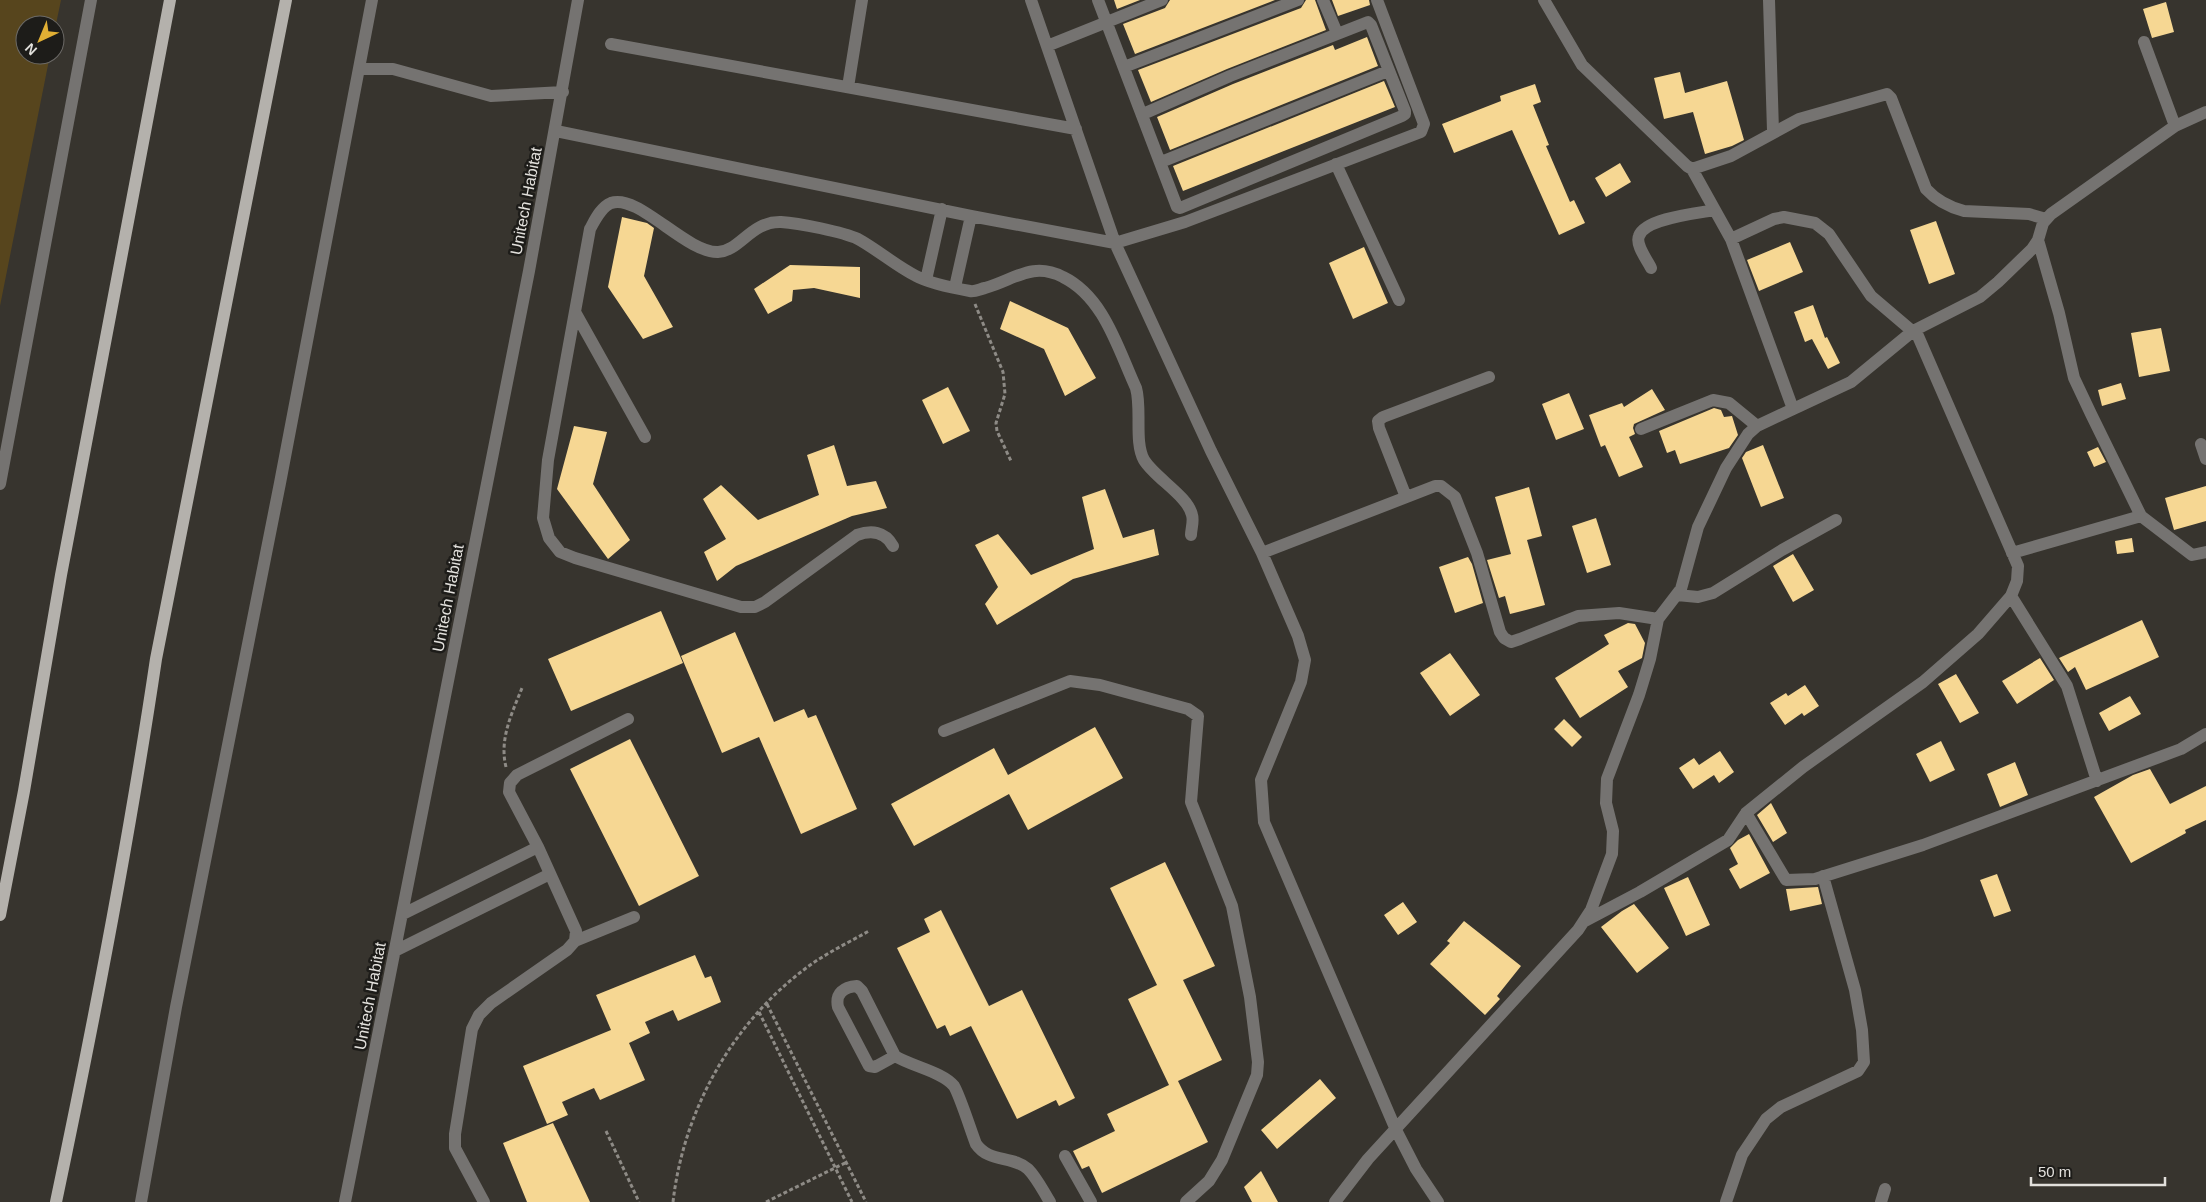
<svg xmlns="http://www.w3.org/2000/svg" width="2206" height="1202" viewBox="0 0 2206 1202" font-family="Arial,sans-serif">
<style>
.green{fill:#57451d}
.building{fill:#f6d793}
.lines{fill:none;stroke-linecap:round;stroke-linejoin:round}
.path{stroke:#8e8b86;stroke-width:3;stroke-dasharray:4 2.5;stroke-linecap:butt}
.minor{stroke:#757371;stroke-width:12}
.major{stroke:#b4b1ac;stroke-width:12}
.labels{text-anchor:middle;dominant-baseline:central;stroke-width:5;stroke-linejoin:round;paint-order:stroke}
.street-label{font-size:16px;fill:#e2e0dc;stroke:#1d1c19}
</style>
<rect width="100%" height="100%" fill="#37342e"/>
<path class="green" d="M0,0H61L55,29V25H25V55H50L0,306Z"/>
<path class="building" d="M1114,0H1140L1117,9Z
M1170,0H1275L1135,54L1123,24L1165,8Z
M1306,0H1315L1326,30L1227,69L1151,102L1138,70L1301,8Z
M1332,0H1369L1370,5L1338,16Z
M2166,2L2174,32L2152,38L2143,9Z
M1367,37L1378,66L1170,150L1157,117L1233,84L1333,45L1335,50Z
M1680,72L1685,93L1727,81L1744,140L1732,146L1705,154L1693,112L1664,119L1654,78Z
M1384,81L1395,107L1183,191L1173,166Z
M1535,84L1541,102L1533,105L1549,145L1546,146L1570,202L1574,200L1585,223L1559,235L1512,130L1454,153L1442,124L1501,101L1500,96Z
M1620,163L1631,182L1606,197L1595,178Z
M622,217L647,223L654,228L644,276L673,327L643,339L608,287Z
M1936,221L1955,274L1929,284L1910,230Z
M1790,242L1803,272L1759,291L1747,260Z
M1364,247L1388,303L1353,319L1329,263Z
M790,265L860,267V298L814,288L793,290L792,301L768,314L754,289Z
M1010,301L1068,328L1096,378L1065,396L1044,349L1000,329Z
M1813,305L1825,338L1827,337L1840,363L1828,369L1812,339L1805,342L1794,312Z
M2161,328L2170,371L2139,377L2131,333Z
M2121,383L2126,399L2102,406L2098,390Z
M948,387L970,431L943,444L922,400Z
M1652,389L1665,410L1634,424L1633,428L1635,434L1629,437L1643,467L1619,477L1605,445L1601,447L1589,415L1622,403L1624,407Z
M1569,393L1584,429L1556,440L1542,404Z
M1714,408L1721,410L1724,417L1732,416L1738,435L1729,448L1680,464L1675,450L1667,453L1659,431Z
M574,426L607,432L593,484L630,540L608,559L557,489Z
M834,445L847,486L876,481L887,508L852,516L736,566L717,581L704,552L726,539L703,499L721,485L758,520L819,495L807,455Z
M1763,445L1784,498L1761,507L1742,458L1746,452Z
M2098,447L2106,462L2094,467L2087,452Z
M2206,486V521L2174,530L2165,498Z
M1529,487L1542,536L1527,540L1545,605L1510,614L1505,596L1499,598L1487,560L1511,554L1495,497Z
M1105,489L1123,538L1154,529L1159,555L1073,579L997,625L985,604L998,587L975,545L998,534L1031,575L1094,549L1082,497Z
M1596,518L1611,565L1587,573L1572,526Z
M2132,538L2134,552L2117,554L2115,541Z
M1793,554L1814,590L1793,602L1773,566Z
M1468,557L1472,564L1483,603L1455,613L1439,567Z
M661,611L683,663L571,711L548,659Z
M2142,620L2159,657L2086,690L2075,667L2068,672L2059,658Z
M1628,623L1635,624L1645,643L1642,658L1618,671L1628,687L1580,718L1555,678L1609,644L1604,635Z
M735,632L774,722L804,709L808,718L816,715L857,809L801,834L759,737L722,753L681,656Z
M1450,653L1480,695L1450,716L1420,673Z
M2040,658L2054,680L2017,704L2002,681Z
M1956,674L1979,713L1960,723L1938,684Z
M1805,685L1819,706L1804,716L1802,713L1785,725L1770,703L1786,693L1788,696Z
M2130,696L2141,714L2109,731L2099,713Z
M1564,719L1582,737L1572,747L1554,729Z
M1095,727L1123,778L1028,830L1009,794L914,846L891,804L994,748L1008,775Z
M630,739L699,876L639,906L570,769Z
M1941,741L1955,770L1930,782L1916,754Z
M1720,751L1734,772L1719,783L1714,775L1693,789L1679,768L1694,758L1699,765Z
M2015,762L2028,795L2000,807L1987,774Z
M2150,769L2170,804L2206,786V820L2185,830L2186,833L2131,863L2094,797L2133,775Z
M1771,803L1787,833L1773,842L1757,815Z
M1749,834L1770,873L1740,889L1729,869L1738,864L1730,848L1738,840Z
M1165,862L1215,966L1183,980L1222,1060L1178,1081L1208,1142L1102,1193L1089,1166L1082,1169L1073,1151L1115,1131L1107,1114L1169,1085L1128,999L1157,985L1110,888Z
M1997,874L2011,911L1994,917L1980,880Z
M1688,877L1710,925L1686,936L1664,888Z
M1818,887L1822,904L1790,911L1786,889Z
M1403,902L1417,922L1398,935L1384,915Z
M1634,904L1669,948L1637,973L1601,927L1622,911Z
M941,910L989,1006L1022,990L1075,1098L1059,1106L1056,1100L1017,1119L971,1026L950,1036L945,1025L937,1029L897,948L930,932L924,919Z
M1464,921L1521,966L1497,996L1500,999L1485,1015L1430,964L1450,943L1447,941Z
M695,955L705,978L711,976L721,1002L678,1021L673,1010L645,1022L650,1033L629,1043L645,1080L600,1100L594,1088L562,1102L568,1115L547,1124L523,1066L611,1030L596,995Z
M1320,1079L1336,1098L1277,1149L1261,1130Z
M553,1123L590,1202H527L503,1143Z
M1261,1171L1278,1202H1252L1244,1187Z"/>
<g class="lines">
<path class="path" d="M975,304L1003,372L1005,394L996,423L997,431L1011,461
M506,767C499,739 512,713 522,688
M767,1004L866,1202
M759,1012L852,1202
M606,1131L639,1202
M673,1202C684,1107 735,1018 813,963C831,951 851,941 869,931
M766,1202L847,1162"/>
<path class="minor" d="M1031,0L1115,243L1211,451L1262,553L1298,636L1305,660L1301,682L1261,780L1264,822L1396,1130L1416,1169L1438,1202
M1098,0L1177,207L1180,208L1402,116L1405,114V111L1371,25L1368,22L1230,76L1143,114
M1323,0L1337,33
M1544,0L1582,65L1687,166L1692,169L1731,156L1799,119L1887,94L1891,98L1926,189C1936,200 1949,207 1964,211L2029,214L2046,219
M1769,0L1773,131
M2144,42L2175,126
M611,44L1076,129
M1047,46L1162,0
M1124,67L1298,0
M359,69H393L491,96L563,92
M848,87L862,0
M556,131L971,216L1115,243L1185,222L1421,132L1424,124L1377,0
M1161,162L1388,71
M1336,164L1399,300
M1692,169L1731,239L1793,409
M2038,240L2059,313L2074,378L2091,414L2141,516L2192,555L2206,552
M1651,268C1648,261 1635,245 1639,236C1645,218 1699,213 1715,210
M926,280L942,209
M955,287L971,216
M575,312L645,437
M1641,429L1713,400L1729,403L1757,426
M2201,444L2206,459
M0,484L91,0
M1406,497L1379,428L1378,421L1383,417L1489,377
M893,546C885,531 871,530 857,535L765,602L755,607H741L575,558L560,552L549,538L543,518L548,460L590,229C595,220 601,207 611,203C638,193 686,253 718,252C740,251 751,221 781,222C799,223 843,232 858,239C878,250 896,266 916,276C931,284 953,288 970,291C975,292 980,289 985,288C1014,280 1032,261 1063,277C1104,297 1118,349 1136,388C1142,409 1134,442 1144,460C1155,478 1188,496 1192,515C1194,521 1191,529 1191,535
M1262,553L1435,486H1441L1455,497L1477,553L1500,632L1504,638L1511,642L1520,639L1578,616L1619,613L1658,619
M2012,553L2141,516
M1677,595L1698,597L1713,593L1782,550L1836,520
M2011,596L2067,686L2097,781
M944,731L1070,681L1100,685L1188,709L1198,716L1191,802L1232,906L1250,997L1258,1062L1257,1075L1222,1160L1209,1181L1186,1202
M1746,813L1786,880L1815,879L1923,845L2181,749L2206,734
M403,914L538,847
M1585,921L1640,892L1728,840L1746,813L1803,767L1923,682L1978,634L2011,596L2017,581L2018,566L1918,336L1871,296L1829,234L1815,223L1784,217L1774,219L1731,239
M575,941L634,917
M395,951L550,874
M895,1056L875,1067L869,1066L838,1007C835,993 844,987 857,986L862,991L895,1056C911,1066 943,1072 954,1086C960,1096 971,1131 976,1144C989,1163 1012,1155 1028,1169C1037,1178 1043,1191 1050,1202
M1065,1156L1091,1202
M141,1202L176,1007L280,483L372,0
M345,1202L529,271L578,0
M484,1202L455,1148V1134L472,1029L479,1015L491,1003L567,950L575,941L576,931L538,847L509,792L510,783L517,775L628,719
M1335,1202L1368,1159L1578,930L1591,910L1612,854L1613,831L1606,803L1607,779L1639,695L1650,659L1658,619L1681,589L1698,527L1726,468L1748,434L1757,426L1851,382L1913,331L1980,297L1998,282L2032,249L2038,240L2043,223L2051,214L2175,126L2206,112
M1726,1202L1742,1155L1766,1119L1781,1107L1858,1071L1864,1062L1862,1030L1855,990L1823,876
M1881,1202L1885,1189"/>
<path class="major" d="M0,915L24,791L61,575L170,0
M56,1202C94,1022 129,841 156,659L286,0"/>
</g>
<g class="labels">
<g class="street-label">
<text transform="translate(526 201) rotate(-79)">Unitech Habitat</text>
<text transform="translate(448 598) rotate(-79)">Unitech Habitat</text>
<text transform="translate(370 996) rotate(-79)">Unitech Habitat</text>
</g>
</g>
<g transform="translate(40 40) rotate(224)"><circle r="24" fill="#1d1c19" stroke="#6c6a67"/>
<path d="M0-4L9 19L0 12L-9 19Z" fill="#e1af34"/>
<text y="-8" font-size="14" font-weight="bold" text-anchor="middle" fill="#e2e0dc">N</text>
</g>
<path d="M2031 1177v8h134v-8" fill="none" stroke="#e2e0dc" stroke-width="2.5"/>
<text x="2038" y="1177" font-size="15" fill="#e2e0dc" stroke="#1d1c19" stroke-width="4" paint-order="stroke">50 m</text>
</svg>
